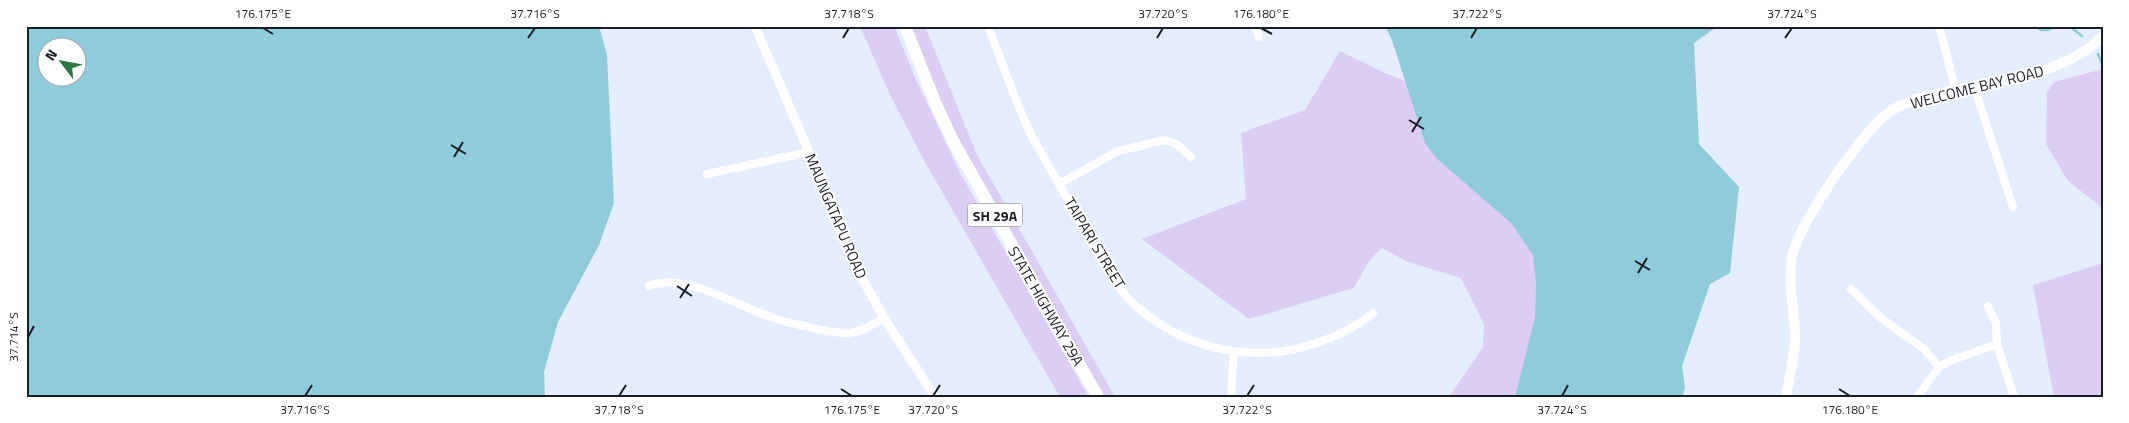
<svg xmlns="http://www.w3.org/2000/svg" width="2129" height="423" viewBox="0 0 2129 423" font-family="'Titillium Web',sans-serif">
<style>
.green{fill:#dccdf4}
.water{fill:#90cbdb;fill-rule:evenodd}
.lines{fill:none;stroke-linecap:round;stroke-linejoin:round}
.stream{stroke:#90cbdb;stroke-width:2.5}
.minor{stroke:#fff;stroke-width:8}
.tertiary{stroke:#fff;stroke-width:9}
.secondary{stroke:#fff;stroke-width:10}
.trunk{stroke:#fff;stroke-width:12}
.ticks{fill:none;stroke:#181d24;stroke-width:2}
.labels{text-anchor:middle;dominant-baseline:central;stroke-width:4;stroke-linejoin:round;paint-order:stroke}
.shield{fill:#fff;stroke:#5d6166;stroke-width:1}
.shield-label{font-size:14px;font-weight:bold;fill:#181d24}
.street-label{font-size:15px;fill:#181d24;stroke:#fff}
.neatline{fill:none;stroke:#181d24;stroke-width:2}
.ticks-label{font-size:12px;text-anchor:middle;fill:#181d24}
</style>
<rect width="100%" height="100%" fill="#e4eefe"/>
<path class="green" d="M860,26H894L915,77L959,171L1089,397H1060L926,164L891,97Z
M910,26H925L977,155L1115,397H1103L953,132Z
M1385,26L1631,397H1449L1483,347L1484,324L1461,278L1406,261L1382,248L1369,261L1354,288L1249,319L1142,239L1246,199L1241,133L1305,110L1340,51L1383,72L1405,81L1392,40Z
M2103,69V208L2068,181L2046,144L2047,92L2054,82Z
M2103,263V397H2054L2033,285Z"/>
<path class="water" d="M26,26H599L607,55L614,203L599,245L558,322L544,372L545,397H26ZM48,48H78V78H48Z
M1385,26H1718L1694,43L1699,144L1739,187L1730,273L1710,284L1682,366L1685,388L1682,397H1515L1535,317L1536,284L1533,255L1511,223L1436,158L1425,143L1392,40Z"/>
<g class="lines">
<path class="stream" d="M2037,26L2041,30H2048L2055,26
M2064,26L2072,28L2082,36
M2098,54L2103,66
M2103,86V94"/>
<path class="minor" d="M988,26C1001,60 1013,95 1028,128C1034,142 1043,155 1050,168C1063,191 1076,215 1089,238C1103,261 1116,288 1136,306C1170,336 1212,352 1257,353C1294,354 1345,337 1373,313
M1255,26L1259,37
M1939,26L1956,91
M1974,86L2013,207
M707,174L809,152
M1059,184L1118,151L1164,140L1177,144L1191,157
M649,286C682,272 735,304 768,316C785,322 832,334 849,333C862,332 873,324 884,318
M1851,289L1881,318L1924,349L1939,367
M1988,306L1996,323L1997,344L2014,397
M1231,397L1234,352
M1917,397L1939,367L1952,360L1997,344"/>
<path class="tertiary" d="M755,26L809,152L851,258L884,318L935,397"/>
<path class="secondary" d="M1786,397C1789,377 1795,357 1795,337C1795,311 1787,283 1792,257C1798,225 1863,129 1891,111C1915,96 1947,92 1974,86C2020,77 2068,70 2103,36"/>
<path class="trunk" d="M905,26L935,102L953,141L1098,397"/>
</g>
<path class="ticks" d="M263,28L273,34M1261,28L1272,34M528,38L535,28M843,38L849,28M1157,38L1163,28M1471,38L1477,28M1785,38L1792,28M1409,120L1424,129M1412,132L1421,117M451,145L466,154M454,157L463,142M1635,261L1650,270M1638,273L1647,258M677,286L692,296M680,298L689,284M28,337L34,326M841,389L852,396M1839,389L1850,396M305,396L312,385M619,396L626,385M933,396L940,385M1247,396L1254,385M1562,396L1568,385"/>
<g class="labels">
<rect class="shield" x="967.5" y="203.5" width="55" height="23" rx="4"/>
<g class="shield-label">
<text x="995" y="215">SH 29A</text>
</g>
<g class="street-label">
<text transform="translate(1977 87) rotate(-14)">WELCOME BAY ROAD</text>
<text transform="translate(836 216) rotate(67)">MAUNGATAPU ROAD</text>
<text transform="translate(1095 243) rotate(59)">TAIPARI STREET</text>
<text transform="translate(1046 306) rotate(60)">STATE HIGHWAY 29A</text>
</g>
</g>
<rect width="2129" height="423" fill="none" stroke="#ffffff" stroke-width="55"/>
<g transform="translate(62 62) rotate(302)"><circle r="24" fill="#ffffff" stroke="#a3a5a7"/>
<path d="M0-4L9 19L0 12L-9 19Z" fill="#2b7644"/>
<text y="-8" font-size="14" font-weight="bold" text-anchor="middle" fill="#181d24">N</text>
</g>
<rect x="28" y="28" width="2074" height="368" class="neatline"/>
<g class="ticks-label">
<text x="263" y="18">176.175°E</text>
<text x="535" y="18">37.716°S</text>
<text x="849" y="18">37.718°S</text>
<text x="1163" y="18">37.720°S</text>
<text x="1261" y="18">176.180°E</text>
<text x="1477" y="18">37.722°S</text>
<text x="1792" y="18">37.724°S</text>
<text transform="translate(14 337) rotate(-90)" y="4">37.714°S</text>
<text x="305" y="414">37.716°S</text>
<text x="619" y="414">37.718°S</text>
<text x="852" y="414">176.175°E</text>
<text x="933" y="414">37.720°S</text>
<text x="1247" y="414">37.722°S</text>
<text x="1562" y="414">37.724°S</text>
<text x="1850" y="414">176.180°E</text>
</g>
</svg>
